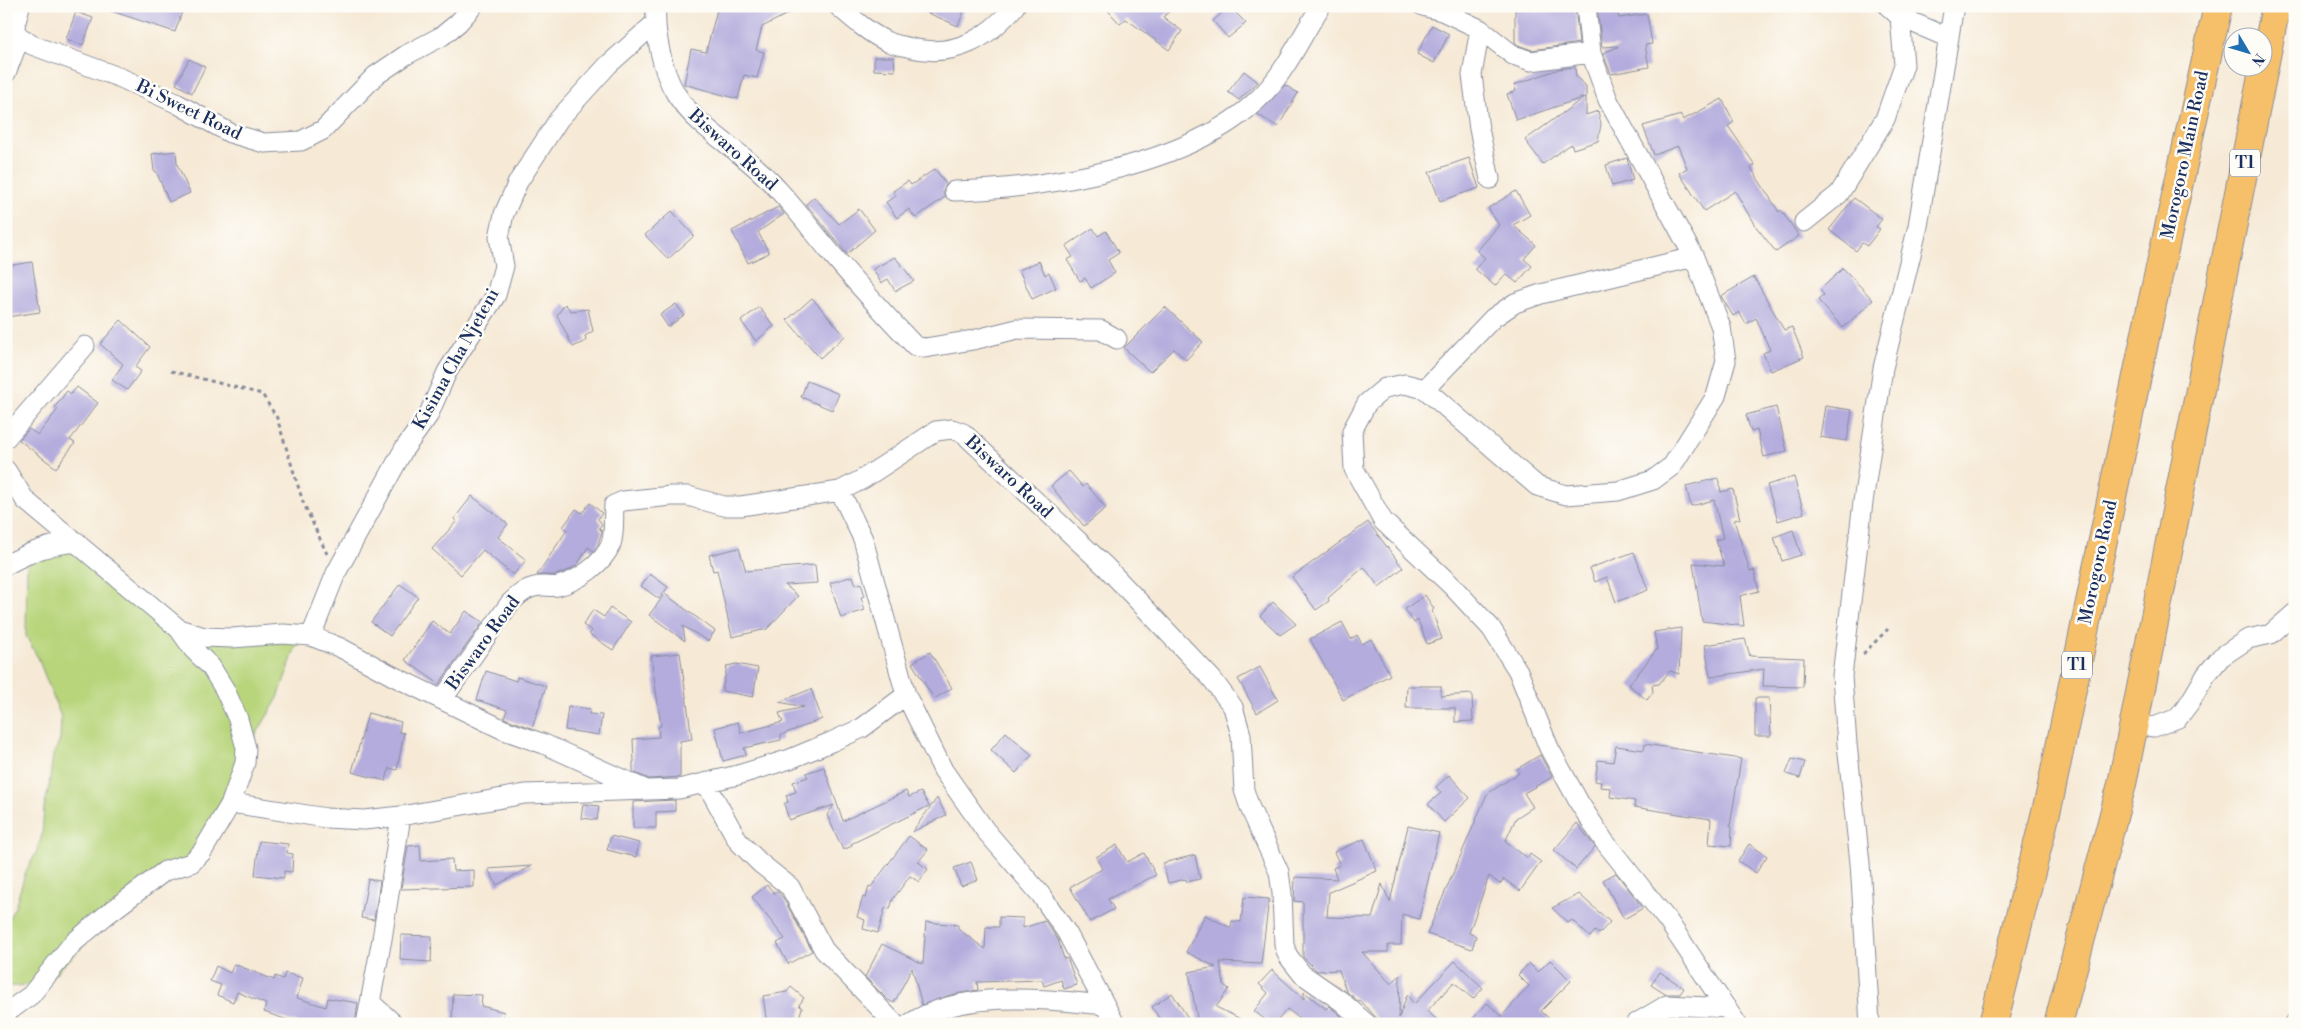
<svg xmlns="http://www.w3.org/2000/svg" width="2301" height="1030" viewBox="0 0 2301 1030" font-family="'Libre Bodoni',serif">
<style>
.green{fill:#b8d57c;stroke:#6a826d}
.building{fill:#b3acdd}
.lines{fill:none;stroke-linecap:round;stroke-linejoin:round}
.minor-casing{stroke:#888c9a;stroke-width:21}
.highway-casing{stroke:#888c9a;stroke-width:30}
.path{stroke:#888c9a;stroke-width:3;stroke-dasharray:4 4;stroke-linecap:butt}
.minor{stroke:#fff;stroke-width:19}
.highway{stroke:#f6c06b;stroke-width:28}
.labels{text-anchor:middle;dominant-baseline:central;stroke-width:5;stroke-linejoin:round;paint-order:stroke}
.shield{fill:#fdfcf7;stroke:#5f6c8c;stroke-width:1}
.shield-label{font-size:16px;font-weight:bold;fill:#1b2f5e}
.street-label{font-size:18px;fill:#1b2f5e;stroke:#fdfcf7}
</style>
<rect width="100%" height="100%" fill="#fdfcf7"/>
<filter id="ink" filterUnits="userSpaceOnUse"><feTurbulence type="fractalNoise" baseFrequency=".02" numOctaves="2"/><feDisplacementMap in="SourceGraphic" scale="10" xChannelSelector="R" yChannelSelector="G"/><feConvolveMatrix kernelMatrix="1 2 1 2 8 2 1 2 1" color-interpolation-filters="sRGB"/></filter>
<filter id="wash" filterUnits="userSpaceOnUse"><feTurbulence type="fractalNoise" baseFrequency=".0096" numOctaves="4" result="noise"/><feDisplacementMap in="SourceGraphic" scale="20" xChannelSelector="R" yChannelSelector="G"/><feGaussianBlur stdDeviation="1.12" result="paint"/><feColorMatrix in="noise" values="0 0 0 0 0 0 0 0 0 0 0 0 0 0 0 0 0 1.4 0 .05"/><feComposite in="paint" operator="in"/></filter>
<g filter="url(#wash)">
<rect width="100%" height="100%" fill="#f6e9d5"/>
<path class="green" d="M72,546L187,641L297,643L278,698L236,768L223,799L190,858L124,905L46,983L6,987V923L15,907L26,871L36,853L42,835L44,808L49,787L53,755L60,740L61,717L38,658L26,636L27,564Z"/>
<g id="blocks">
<path class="building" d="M106,6H184L175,32L105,9Z
M718,6H803L762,27L756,50L764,52L757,78L744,75L738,99L684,84L691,49L706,52Z
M912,6H966L958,26Z
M1104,6H1176L1163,17L1182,31L1169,50L1126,19L1120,24Z
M1229,6L1246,23L1228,38L1213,21Z
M1515,6H1575L1579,43L1532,50L1518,45L1515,42Z
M1597,6H1617L1619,18L1647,14L1652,44L1645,45L1649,67L1611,74L1603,53L1618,47V46L1602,47Z
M76,12L93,18L83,45L66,39Z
M1432,25L1449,34L1434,63L1417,54Z
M874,57H894L895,71L874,70Z
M189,59L205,67L192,93L176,84Z
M1575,67L1576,77L1586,86V115L1598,111L1601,124L1598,141L1573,149L1571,144L1543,164L1525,140L1585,97L1516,120L1507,94L1516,91L1514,85L1559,69Z
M1244,71L1258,82L1239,100L1228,92Z
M1285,85L1298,93L1278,127L1257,114Z
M1722,99L1734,122L1728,126L1755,165L1751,168L1779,212L1781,210L1799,236L1776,252L1754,224L1735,191L1704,211L1679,173L1687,168L1678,146L1654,155L1643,126L1681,115L1683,120Z
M176,151L177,164L190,193L169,202L156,171H154L152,154Z
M1469,158L1479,188L1440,201L1429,172Z
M1627,158L1633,180L1612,186L1606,165Z
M935,169L946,184L943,191L945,197L915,218L909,209L897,218L886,202L896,196L893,191L908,181L911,185Z
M1516,191L1530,215L1513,225L1536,245L1524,259L1532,266L1517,283L1506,274L1495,286L1475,269L1485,258L1477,251L1499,225L1488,208Z
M814,197L839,224L859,209L875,230L847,254L806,204Z
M1854,198L1882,219L1876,227L1880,229L1867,246L1862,243L1856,251L1829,230Z
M778,207L784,214L758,232L769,253L748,263L732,231Z
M672,211L694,236L668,259L645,235Z
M1093,228L1098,236L1106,231L1119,253L1108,260L1115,273L1091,288L1085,278L1080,281L1067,260L1073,257L1066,246Z
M895,257L914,281L895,291L888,279L881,283L873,269Z
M1039,261L1045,275L1049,272L1056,288L1032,299L1019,270Z
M32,262L40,312L6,317V266Z
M1843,268L1873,300L1843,328L1818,300L1824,295L1820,290Z
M1754,277L1784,330L1792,327L1804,357L1771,371L1763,353L1770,350L1756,318L1746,324L1739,312L1733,316L1721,296Z
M812,298L845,336L820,358L787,320Z
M565,304L571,311L588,309L593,331L585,336L586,341L573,347L557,315Z
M676,304L684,315L668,327L660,315Z
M759,307L774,326L756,341L741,321Z
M1165,307L1203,342L1186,360L1174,349L1150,372L1124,348Z
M121,320L150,347L135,367L141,371L127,390L112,380L123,364L100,344Z
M807,381L839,394L832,410L801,397Z
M77,387L98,403L70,440L75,443L56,468L19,440L29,429L38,435L58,409L55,407L67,391L71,394Z
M1825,406L1852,410L1847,441L1820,437Z
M1776,407L1787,451L1764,457L1757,430L1751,432L1746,415Z
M1069,471L1083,487L1086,484L1106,508L1084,526L1051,486Z
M1794,477L1804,513L1778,521L1767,485Z
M1718,478L1721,492L1733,489L1740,519L1734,520L1750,571L1754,570L1759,591L1740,596L1744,626L1702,621L1693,563L1724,566L1716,540L1723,538L1714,500L1691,506L1686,486Z
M472,496L508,524L498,537L526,560L513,575L483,550L461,575L432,549L457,521L454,519Z
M590,503L602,513L598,519L602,524L599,528L602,531L598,545L594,551L588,547L577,565L569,570L555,575H537L567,530L563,527L576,509L582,513Z
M1368,522L1403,568L1379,587L1364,567L1328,598L1329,601L1316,610L1292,577Z
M1793,530L1801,555L1782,561L1774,537Z
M739,548L746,571L815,565L817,583L785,585L798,596L767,629L732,637L717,570L713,571L709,555Z
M1634,552L1648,590L1616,602L1607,577L1595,582L1590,568Z
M650,574L668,587L659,599L641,586Z
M853,576L856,585L861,583L865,596L861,597L865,610L841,618L830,583Z
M400,584L418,597L390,636L371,622Z
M665,594L715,631L708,641L683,626L685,641L649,615Z
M1425,595L1434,609L1432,611L1442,639L1427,644L1418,620L1414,623L1405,609Z
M1273,602L1296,624L1280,635L1260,616Z
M610,608L631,622L613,650L589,634L592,631L583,625L593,610L604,617Z
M466,611L483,622L439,684L405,660L432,621L450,634Z
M1342,622L1351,639L1357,635L1362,644L1371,639L1390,675L1343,700L1310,639Z
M1681,628L1679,674L1670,671L1659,684L1652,685L1653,692L1647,700L1629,685L1657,649L1654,632Z
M1745,639L1750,656L1804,658L1803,687L1763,686L1764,669L1710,677L1705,645Z
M930,652L952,688L934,699L912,663Z
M680,653L692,739L680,741V777L649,779L633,772V762H634L633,739L659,737L658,727L661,726L651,656Z
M736,664L758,668L753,697L722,691L727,666Z
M1260,667L1278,700L1257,713L1238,679Z
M486,671L516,681L517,677L546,686L532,728L504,718L507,710L477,700Z
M1407,686H1441V696L1472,694L1473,721L1455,722V708H1406Z
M811,689L822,719L781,735V740L744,748L746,755L723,761L715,728L738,722L741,733L783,722L779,713L804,707L779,702Z
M1755,698H1769L1771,736H1755Z
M568,706L590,709L589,714L602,715L599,735L565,730Z
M368,713L401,722L399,732L404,733L397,770L389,768L386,781L352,772Z
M1006,732L1032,755L1016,773L991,750Z
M1645,744L1741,759L1730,826L1732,827L1731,846L1709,844L1711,819L1634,807L1635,801L1610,797L1611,788L1600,787L1601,782L1595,781L1598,760L1613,762L1616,746L1644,750Z
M1540,755L1552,777L1524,793L1533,807L1516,818L1505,842L1528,858L1530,854L1541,862L1520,891L1504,879L1500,884L1489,876L1469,933L1476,936L1472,949L1427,934L1487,794L1519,773L1517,769Z
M1792,759L1805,762L1800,778L1786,774Z
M824,767L843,821L906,791L909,797L921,792L929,806L851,844L852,846L843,850L827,815L834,805L789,820L784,804L788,802L786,795L796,792L793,782L808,777L806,773Z
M1449,775L1470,798L1444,822L1428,804L1441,793L1436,787Z
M937,798L946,815L912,832Z
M675,800V811L656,812V828H633V802Z
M583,804L599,806L597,820L581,818Z
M1577,823L1595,847L1576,869L1554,850Z
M1408,826L1439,833L1419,919L1402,914L1401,945H1388V952H1362L1391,984L1400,975L1399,1018L1407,995L1414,1004L1455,961L1483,988L1473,999L1454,982L1427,1011L1442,1024H1382L1360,1000L1359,1002L1346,991L1339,970L1317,971L1303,957V902L1294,901L1295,877L1337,879L1333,868L1340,865L1334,852L1364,839L1377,871L1329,892L1327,917L1372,918L1382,884L1390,902Z
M611,836L639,843L636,857L607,850Z
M909,836L928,850L918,862L928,869L919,882L910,876L893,899L890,909L885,908L878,933L863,929L865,920L857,917L863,897L866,898L869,886L871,887Z
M259,841L288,844L287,853L293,854L292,872L284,871V878L255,875Z
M1749,844L1767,856L1756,873L1738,861Z
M420,845L421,861L452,859L453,871L474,870V887L401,889L408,846Z
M1117,845L1127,862L1144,853L1156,875L1108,899L1114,909L1090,922L1070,887L1102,869L1096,857Z
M1195,855L1200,879L1187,882L1186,879L1168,883L1163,863Z
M971,862L978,880L961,886L954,868Z
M532,866L497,885L488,869Z
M1616,873L1643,908L1624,919L1603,880Z
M368,879L380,881L374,920L361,918Z
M767,885L774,893L778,892L784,899L812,951L788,964L777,943L785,939L752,897Z
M1579,894L1610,922L1599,934L1595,931L1590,937L1572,920L1568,923L1552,908Z
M1244,897L1269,899L1261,964L1220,962L1224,985L1229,989L1216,1007L1251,1024H1198L1189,972L1216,967L1186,952L1205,915L1231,928L1232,921L1241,922Z
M999,917L1023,918V928L1045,921L1058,940L1064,959L1067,958L1068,960L1077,985L1064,989L1061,980L1044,986L1042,980L977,982L978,990L950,995L922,1005L912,968L894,1003L888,1000L865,977L882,944L923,964L926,922L958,925V929L985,949L986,927H999Z
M401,935L432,936L431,962L400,960Z
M1550,960L1571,981L1541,1011L1555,1024H1468L1487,1003L1502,1016L1529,986L1518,975L1529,963L1538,972Z
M234,964L274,980L275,976L283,979L285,973L303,978L297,998L326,1007L328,998L358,1003L355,1024H300L264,1012L266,1004L237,992L233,1002L217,995L221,985L210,981L216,966L230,973Z
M1272,970L1304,999V992L1326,1009L1329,1006L1334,1010L1342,1017L1339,1019L1345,1024H1307L1287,1009L1275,1024H1271L1254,1011L1268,993L1259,984Z
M1660,972L1684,988L1680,994H1665L1651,985Z
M791,987L804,998L799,1005L802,1008L797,1024H767L763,996L787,992Z
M1172,993L1192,1024H1163L1152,1007Z
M453,994L482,995L481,1006L504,1012L501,1024H452Z"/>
</g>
</g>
<g filter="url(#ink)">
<use href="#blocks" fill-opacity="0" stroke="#888c9a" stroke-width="1"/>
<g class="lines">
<g class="minor-casing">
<path id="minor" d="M20,6L14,30L20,37L32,45L121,78L176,103L230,133L264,143L301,141L323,130L375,76L406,55L442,36L458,23L473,6
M656,6C654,31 662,72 676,94C699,130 738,148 767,178C790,201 810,228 831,253C858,285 886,316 915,346L925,348L973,340L1017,329L1101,330L1117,339
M838,6C853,19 870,34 888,42C895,45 904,46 911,48C955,58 987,39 1015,6
M1423,6L1442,11L1480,29L1513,55L1531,61L1591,53
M1586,6L1591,53L1608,100L1694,257L1721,327L1726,361L1716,396L1672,466L1653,480L1618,491L1566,495L1537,486L1425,389L1405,384L1385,388L1367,403L1352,431L1354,469L1383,521L1452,586L1491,628L1518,671L1549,748L1580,804L1604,841L1668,921L1737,1024
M1888,6L1900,17L1949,38
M1480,29L1472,75L1479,129L1490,179
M6,73L20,37
M954,191C1047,189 1200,164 1265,92C1287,69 1303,33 1321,6
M1804,222L1839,194L1885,119L1904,65L1900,17
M1425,389L1493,318L1515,303L1541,294L1694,257
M6,438L85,346
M6,470L25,500L179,629L204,637L232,638L283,634L311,636L341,648L393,676L504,730L544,744L644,789
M840,491L863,539L906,695L943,770L985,830L1041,895L1067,933L1115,1024
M6,565C30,552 50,544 77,542
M311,636L336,573L404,449L428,416L447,372L496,295L504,266L499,237L504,214L518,182L559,119L608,65L654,24
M442,700L510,603C521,593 528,586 543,586C548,586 553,587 558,586C578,581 603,564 611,544C615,533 613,517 614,505L623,501L671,496H688L724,506H741L840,491L863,479L936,431L952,429L963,433L1106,567L1212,679L1233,707L1241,735L1244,790L1250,808L1279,872L1282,893L1284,945L1288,956L1302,974L1341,1001L1367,1024
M2134,724L2154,727L2178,718L2190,702L2206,675L2221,657L2248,639L2271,634L2295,613
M706,783L738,841L760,863L790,887L824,950L895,1024
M231,803L326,818L364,820L401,816L525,794L679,789L738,775L790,759L831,742L862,728L906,695
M371,1003L394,1024
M6,1013L31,995L72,944L105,916L165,871L191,863L202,852L231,803L245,763L246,748L238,719L225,690L211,667L193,649L179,629
M366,1024L382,939L401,816
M909,1024C963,989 1043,999 1104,1005
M1635,1024L1667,1005L1727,1008
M1870,1024L1860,863L1847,744L1842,676L1863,502L1883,368L1918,226L1954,6
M2295,1024V1023"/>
</g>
<g class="highway-casing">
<path id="highway" d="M1993,1024L2049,800L2152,304L2218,6
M2058,1024L2122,784L2276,6"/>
</g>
<path class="path" d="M171,371L262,394L277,418L303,502L327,554
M1863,654L1888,629"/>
<use href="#minor" class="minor"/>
<use href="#highway" class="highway"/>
</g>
</g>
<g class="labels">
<g class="shield">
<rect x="2230" y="149.5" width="30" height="27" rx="4"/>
<rect x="2062" y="651.5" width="30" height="27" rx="4"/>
</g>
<g class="shield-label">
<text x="2245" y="163">T1</text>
<text x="2077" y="665">T1</text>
</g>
<g class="street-label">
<text transform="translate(189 110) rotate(26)">Bi Sweet Road</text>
<text transform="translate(733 150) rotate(42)">Biswaro Road</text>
<text transform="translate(2185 155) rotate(-78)">Morogoro Main Road</text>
<text transform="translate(456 359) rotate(-61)">Kisima Cha Njeteni</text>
<text transform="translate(1009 477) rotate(43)">Biswaro Road</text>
<text transform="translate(2098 562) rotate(-78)">Morogoro Road</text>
<text transform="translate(483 643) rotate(-54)">Biswaro Road</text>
</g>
</g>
<rect width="2301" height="1030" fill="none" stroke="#fdfcf7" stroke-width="25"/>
<g transform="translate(2248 52) rotate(128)"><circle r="24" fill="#fdfcf7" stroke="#a3aaba"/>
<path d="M0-4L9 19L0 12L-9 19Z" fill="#1f6fb2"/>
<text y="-8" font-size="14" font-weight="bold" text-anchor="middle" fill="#1b2f5e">N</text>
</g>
</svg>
